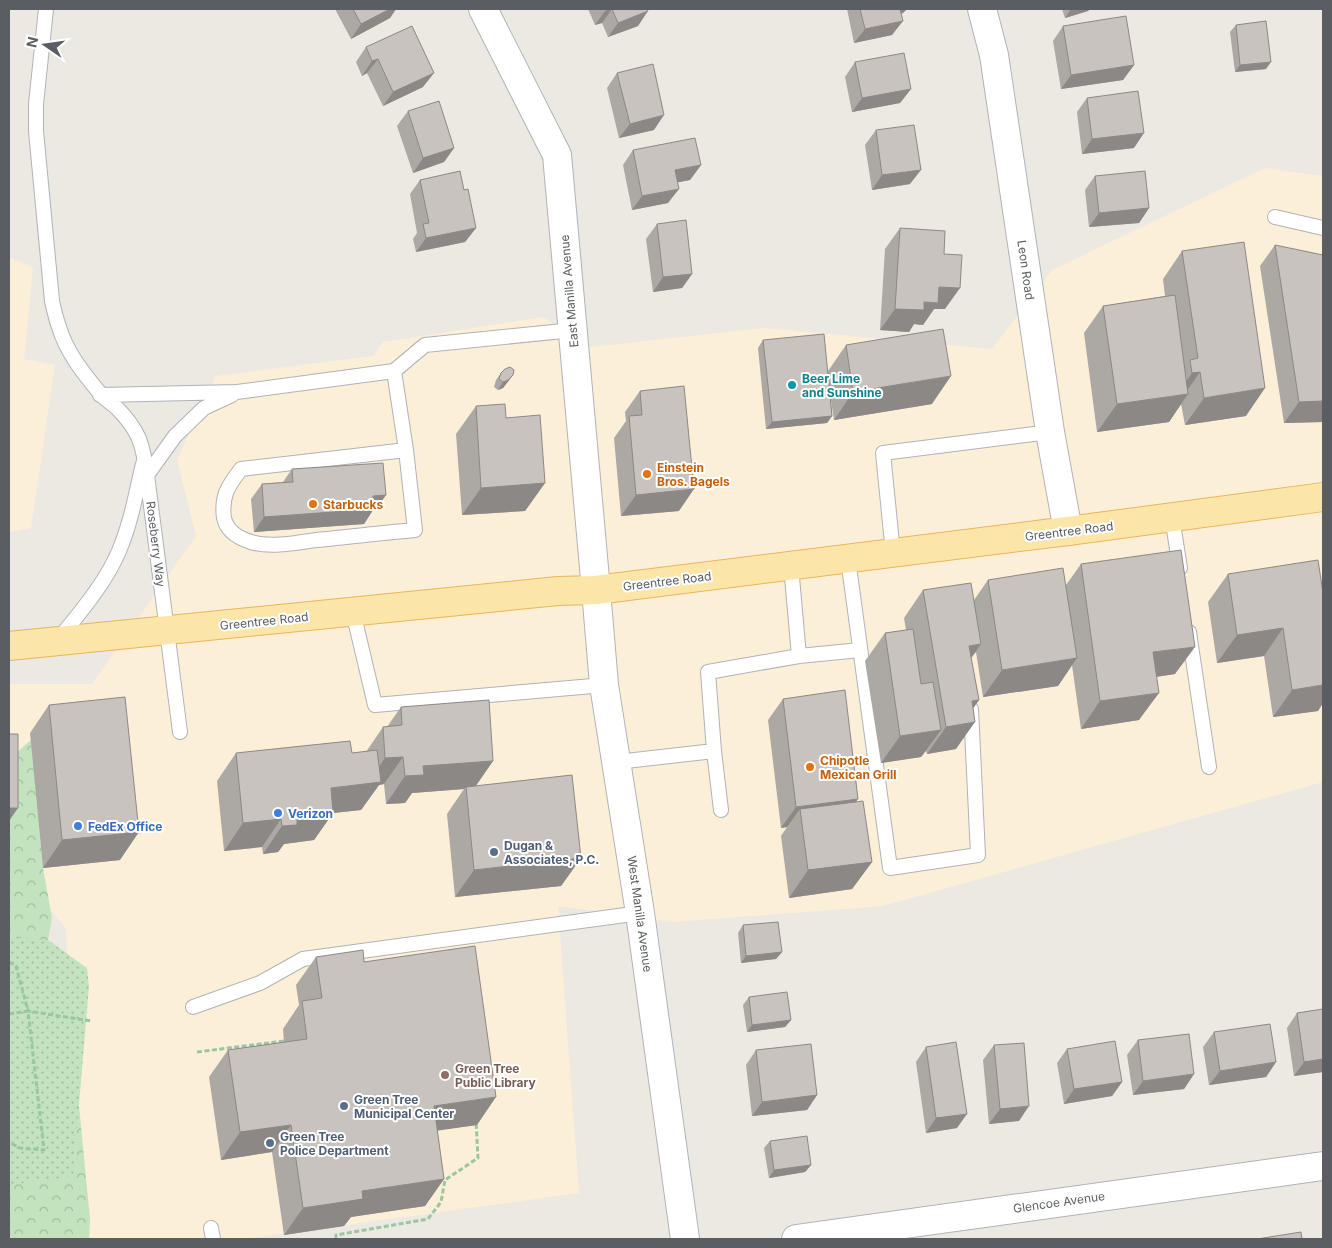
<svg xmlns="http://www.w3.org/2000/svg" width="1332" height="1248" viewBox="0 0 1332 1248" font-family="Inter,sans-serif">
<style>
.commercial{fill:#fcefd7}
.forest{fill:url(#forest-crowns)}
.park{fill:url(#park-dots)}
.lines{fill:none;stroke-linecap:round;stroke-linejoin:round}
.service-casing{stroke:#afb3b7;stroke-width:16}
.minor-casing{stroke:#afb3b7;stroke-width:30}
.tertiary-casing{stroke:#afb3b7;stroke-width:30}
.primary-casing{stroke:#eab45d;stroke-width:30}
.path{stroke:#9ac6a2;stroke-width:3;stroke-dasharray:5 2.5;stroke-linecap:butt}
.service{stroke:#fff;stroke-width:14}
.minor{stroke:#fff;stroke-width:28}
.tertiary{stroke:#fff;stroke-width:28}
.primary{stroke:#fbe5a8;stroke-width:28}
.wall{fill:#aca8a4}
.shaded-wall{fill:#8c8886}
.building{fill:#c8c3bf;stroke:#8c8886}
.culture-dot{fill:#0f9aa8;stroke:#fff;stroke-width:2}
.food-dot{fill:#e8710a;stroke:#fff;stroke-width:2}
.shop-dot{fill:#3f7fe0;stroke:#fff;stroke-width:2}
.service-dot{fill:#5c6f8a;stroke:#fff;stroke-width:2}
.education-dot{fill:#8d6e63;stroke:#fff;stroke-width:2}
.labels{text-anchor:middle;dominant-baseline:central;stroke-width:4;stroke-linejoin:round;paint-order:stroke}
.street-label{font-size:12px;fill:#5a5e62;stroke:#fff}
.culture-label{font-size:12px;font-weight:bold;fill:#0d838f;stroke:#fff;text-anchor:start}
.food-label{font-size:12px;font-weight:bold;fill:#c56008;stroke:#fff;text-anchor:start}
.shop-label{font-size:12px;font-weight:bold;fill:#366cbe;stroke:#fff;text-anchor:start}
.service-label{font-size:12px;font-weight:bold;fill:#4e5e75;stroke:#fff;text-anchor:start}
.education-label{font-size:12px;font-weight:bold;fill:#785e54;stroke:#fff;text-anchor:start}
</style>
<defs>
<pattern id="forest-crowns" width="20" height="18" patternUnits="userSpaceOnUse" patternTransform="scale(1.25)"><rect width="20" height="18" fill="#c3e3bf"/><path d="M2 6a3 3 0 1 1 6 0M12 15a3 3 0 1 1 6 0" fill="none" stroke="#a1bb9f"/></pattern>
<pattern id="park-dots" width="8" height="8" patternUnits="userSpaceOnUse" patternTransform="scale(1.25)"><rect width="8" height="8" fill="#c3e3bf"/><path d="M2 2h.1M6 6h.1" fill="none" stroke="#a1bb9f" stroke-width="1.8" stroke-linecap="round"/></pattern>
</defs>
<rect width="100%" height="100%" fill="#ece9e2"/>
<path class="commercial" d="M1265,168L1323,176V782L883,906L673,922L558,906L579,1193L243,1239H86L66,929L9,859V684H92L196,536L177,460L216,376L373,356L383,342L543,317L591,347L764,328L992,349L1052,270Z
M9,257L33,268L24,359L55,365L31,528L9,532Z"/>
<path class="forest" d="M31,740L43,868L52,918L48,940L9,987V759Z
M73,1044L90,1219L89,1239H9V1163Z"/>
<path class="park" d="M9,937L48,940L87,968L89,986L73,1176L9,1185Z"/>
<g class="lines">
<g class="service-casing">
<path id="service" d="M46,9L36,104V131L52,301C54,310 56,319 59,327C66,351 83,373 99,392C103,398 110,402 116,407C139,430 143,444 147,475L180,732
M1275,217L1323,228
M394,371L425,345L573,330
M100,395L237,392L394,371L406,450L241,469C228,486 221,496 224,518C227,531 238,538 251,542C270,548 296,543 316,540C349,537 381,533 415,530L406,450
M147,475L175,436L204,408L232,395
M1172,517L1180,568
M893,553L883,453L1050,432
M848,559L890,868L978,855L971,709
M353,612L375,705L604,685
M1189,632L1209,767
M58,640C80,612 105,584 119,551C131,523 136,493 143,464
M799,656L860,650
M714,751L721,810
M617,762L714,751L708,672L799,656L791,566
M193,1007L260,983L303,959L640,913
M211,1228L213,1239"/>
</g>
<g class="minor-casing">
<path id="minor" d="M483,9L557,155L596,590
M982,9L994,55L1050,432L1068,531
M796,1239L1323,1166"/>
</g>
<g class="tertiary-casing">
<path id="tertiary" d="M596,590L604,685L640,913L685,1239"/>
</g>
<g class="primary-casing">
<path id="primary" d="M9,646L558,591L596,590L1068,531L1323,497"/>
</g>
<path class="path" d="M9,962L16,966L28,1011L91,1021
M9,1014L28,1011L44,1150L20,1148L9,1142
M197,1052L284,1041
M336,1239V1235L428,1219L441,1202L445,1180L478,1158L476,1121"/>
<use href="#service" class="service"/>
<use href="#minor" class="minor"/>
<use href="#tertiary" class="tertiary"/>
<use href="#primary" class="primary"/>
</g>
<path class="wall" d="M335,9H396L390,18L351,39Z
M588,9H647L638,26L608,37L602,23L595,25Z
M847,9H907L903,13L901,14L892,35L854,43Z
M1062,9H1090L1088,11L1065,18Z
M1236,25L1266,69L1235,72L1230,32Z
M1063,26L1134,65L1123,80L1061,89L1053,41Z
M366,47L423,87L383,106L367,73L362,76L356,62Z
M855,62L911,89L900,103L852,112L845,77Z
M617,73L654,130L619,138L607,88Z
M1087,98L1134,148L1082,154L1077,112Z
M408,111L454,148L444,162L413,173L397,126Z
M876,130L910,184L872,190L865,145Z
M633,150L701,165L690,180L677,182L668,203L632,210L623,165Z
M1095,176L1149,208L1139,223L1089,227L1085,190Z
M420,180L464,190L476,228L465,242L416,252L413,239L417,233L410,194Z
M657,224L692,274L682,288L653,292L646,239Z
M900,228L944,254L945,309H934L923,325L914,324L909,332L880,330L885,249Z
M1275,245L1323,422L1284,423L1260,266Z
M1182,251L1246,416L1185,425L1181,404L1169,422L1097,432L1084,333L1103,306L1165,296L1163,279Z
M763,340L828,371L846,345L932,404L834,420L830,394L832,416L827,423L766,429L758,348Z
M501,373L513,375L503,388L498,390L494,387L496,380Z
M640,391L679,511L621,516L614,438L626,421L625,412Z
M476,406L545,483L525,511L462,515L456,434Z
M292,469L386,495L375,510H373L364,524L254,532L251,499L262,484L283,482Z
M1081,564L1175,674L1156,677L1139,720L1081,729L1072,665L1058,686L983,697L976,652L971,658L979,700L973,708L956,749L927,754L926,751L921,757L881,763L865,661L885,633L906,630L904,618L923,590L974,600L988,580L1066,585Z
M1228,574L1323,593V703L1318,711L1273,717L1264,656L1217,663L1208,602Z
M783,699L856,802L872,862L852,889L789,898L781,836L787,827L781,828L768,720Z
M49,705L120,860L43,868L30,733Z
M401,707L493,761L476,786L581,858L561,886L455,897L447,814L464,789L412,793L405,803L386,804L384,784L379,785L361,810L333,813L314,840L284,844L278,852L263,854L262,847L224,851L217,781L236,753H352L366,752L383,727H387Z
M743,925L782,952L776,959L741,963L738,933Z
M316,957L364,962L477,1125L437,1130L444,1179L425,1206L351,1217L344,1226L284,1235L272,1152L221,1160L209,1077L228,1050L284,1042L283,1029L299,1005L296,985Z
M749,997L791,1020L785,1027L747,1032L743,1005Z
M1323,1009V1072L1294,1076L1287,1028L1297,1013Z
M1214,1032L1276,1062L1266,1077L1209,1085L1203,1047Z
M1138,1040L1194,1074L1184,1089L1133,1095L1127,1055Z
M994,1045L1019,1121L989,1124L983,1060Z
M926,1047L957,1128L926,1133L916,1062Z
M1067,1049L1122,1082L1112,1096L1064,1104L1057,1063Z
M756,1050L817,1095L807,1110L752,1116L746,1065Z
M770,1141L811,1165L805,1172L769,1178L764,1148Z"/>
<path class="shaded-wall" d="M390,9H396L390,18L351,39L361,24Z
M610,9H612L602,23L595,25L605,11Z
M894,9H907L903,13L889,17Z
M1071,9H1090L1088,11L1065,18Z
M648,11L638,26L608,37L618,23Z
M903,21L892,35L854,43L865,29Z
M378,59L367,73L362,76L372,61Z
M1271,62L1266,69L1235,72L1240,65Z
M1134,65L1123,80L1061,89L1071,75Z
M434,73L423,87L383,106L393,92Z
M911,89L900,103L852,112L862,98Z
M664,115L654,130L619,138L630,124Z
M1144,133L1134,148L1082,154L1092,139Z
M454,148L444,162L413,173L423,158Z
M701,165L690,180L665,185L675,170Z
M921,170L910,184L872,190L882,175Z
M679,189L668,203L632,210L642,196Z
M1149,208L1139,223L1089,227L1099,213Z
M476,228L465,242L416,252L426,238Z
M692,274L682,288L653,292L663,277Z
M939,287L960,288L945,309H934L923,325L914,324L909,332L880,330L895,309Z
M1200,372L1184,395L1188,394L1169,422L1097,432L1117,404L1176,396L1192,373Z
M513,375L503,388L498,390L503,382Z
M951,376L932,404L834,420L853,392Z
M1265,388L1246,416L1185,425L1204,398Z
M1323,401V422L1284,423L1299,402Z
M832,416L827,423L766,429L772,422Z
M545,483L525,511L462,515L481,488Z
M694,489L679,511L621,516L636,495Z
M386,495L375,510H373L364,524L254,532L264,517L373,496Z
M1283,628L1264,656L1217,663L1237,635Z
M981,644L962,671L969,646Z
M1195,647L1175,674L1134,680L1153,652Z
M1077,658L1058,686L983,697L1002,670Z
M1323,685V703L1318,711L1273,717L1292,690Z
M1159,693L1139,720L1081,729L1100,701Z
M979,700L962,724L975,722L956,749L927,754L946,727L972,701Z
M941,730L921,757L881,763L900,736Z
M403,757L384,784L379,785L361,810L333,813L314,840L284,844L278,852L263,854L282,826L331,788L367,784L385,758Z
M493,761L474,788L466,787L464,789L412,793L405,803L386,804L405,776L423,766Z
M858,799L843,820L800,809L787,827L781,828L796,807Z
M9,808H18L9,821Z
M281,819L262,847L224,851L243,823Z
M139,832L120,860L43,868L62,840Z
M581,858L561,886L455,897L474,870Z
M872,862L852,889L789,898L808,870Z
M782,952L776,959L741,963L746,956Z
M791,1020L785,1027L747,1032L752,1025Z
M1323,1059V1072L1294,1076L1304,1062Z
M1276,1062L1266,1077L1209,1085L1220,1071Z
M1194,1074L1184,1089L1133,1095L1143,1081Z
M1122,1082L1112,1096L1064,1104L1074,1089Z
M817,1095L807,1110L752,1116L762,1102Z
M496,1097L477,1125L414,1134L434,1106Z
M1029,1106L1019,1121L989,1124L1000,1109Z
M967,1114L957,1128L926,1133L936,1118Z
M291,1125L272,1152L221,1160L240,1132Z
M811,1165L805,1172L769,1178L774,1170Z
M444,1179L425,1206L351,1217L344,1226L284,1235L303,1208L362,1191Z"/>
<path class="building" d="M353,9H390L361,24Z
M612,9H647L648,11L618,23Z
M860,9H900L903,21L865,29Z
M1126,16L1134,65L1071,75L1063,26Z
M1266,21L1271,62L1240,65L1236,25Z
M412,26L434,73L393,92L378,59L372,61L366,47Z
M904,53L911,89L862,98L855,62Z
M653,64L664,115L630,124L617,73Z
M1138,91L1144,133L1092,139L1087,98Z
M439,101L454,148L423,158L408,111Z
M914,125L921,170L882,175L876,130Z
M695,138L701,165L675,170L679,189L642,196L633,150Z
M460,171L464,190L468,189L476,228L426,238L423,224L429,223L420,180Z
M1145,171L1149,208L1099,213L1095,176Z
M686,220L692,274L663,277L657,224Z
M900,228L945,231L944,254L962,255L960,288L939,287L938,303L924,302V310L895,309Z
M1244,242L1265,388L1204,398L1200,372L1192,373L1190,360L1198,358L1182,251Z
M1275,245L1323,255V401L1299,402Z
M1175,295L1188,394L1117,404L1103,306Z
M943,329L951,376L853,392L846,345Z
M824,334L832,416L772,422L763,340Z
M510,367L514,370L513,375L508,380L503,382L499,379L501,373L505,369Z
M684,386L694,489L636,495L629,416L642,415L640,391Z
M505,404L506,418L540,415L545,483L481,488L476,406Z
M383,463L386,495L373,496L374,509L264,517L262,484L293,482L292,469Z
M1181,550L1195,647L1153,652L1159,693L1100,701L1081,564Z
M1318,560L1323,593V685L1292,690L1283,628L1237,635L1228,574Z
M1063,568L1077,658L1002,670L988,580Z
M971,583L981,644L969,646L979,700L972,701L975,722L946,727L923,590Z
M913,629L921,684L933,682L941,730L900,736L885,633Z
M845,690L858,799L796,807L783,699Z
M125,697L139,832L62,840L49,705Z
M489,700L493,761L423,766L424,775L405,776L403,757L385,758L383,727L402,725L401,707Z
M9,734H18V808H9Z
M350,741L352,753L377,750L381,782L331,788L333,813L297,817V825L282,826L281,819L243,823L236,753Z
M572,775L581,858L474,870L466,787Z
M863,801L872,862L808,870L800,809Z
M778,922L782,952L746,956L743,925Z
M475,946L496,1097L434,1106L444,1179L362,1191L363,1199L303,1208L291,1125L240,1132L228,1050L307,1039L302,1001L322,998L316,957L363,950L364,962Z
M787,992L791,1020L752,1025L749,997Z
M1323,1009V1059L1304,1062L1297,1013Z
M1270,1024L1276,1062L1220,1071L1214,1032Z
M1189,1034L1194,1074L1143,1081L1138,1040Z
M1115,1041L1122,1082L1074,1089L1067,1049Z
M956,1042L967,1114L936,1118L926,1047Z
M1024,1043L1029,1106L1000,1109L994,1045Z
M811,1044L817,1095L762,1102L756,1050Z
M807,1136L811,1165L774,1170L770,1141Z
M1301,1232L1302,1239H1257Z"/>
<circle class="culture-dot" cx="792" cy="385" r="5"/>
<g class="food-dot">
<circle cx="647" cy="474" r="5"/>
<circle cx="313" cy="504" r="5"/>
<circle cx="810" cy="767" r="5"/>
</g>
<g class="shop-dot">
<circle cx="278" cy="813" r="5"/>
<circle cx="78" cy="826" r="5"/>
</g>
<g class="service-dot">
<circle cx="494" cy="852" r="5"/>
<circle cx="344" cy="1106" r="5"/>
<circle cx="270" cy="1143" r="5"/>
</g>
<circle class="education-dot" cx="445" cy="1075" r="5"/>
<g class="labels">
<g class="street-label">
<text transform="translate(1026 270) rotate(82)">Leon Road</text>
<text transform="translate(569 291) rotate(-95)">East Manilla Avenue</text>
<text transform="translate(1069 531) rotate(-7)">Greentree Road</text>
<text transform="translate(156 544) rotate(83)">Roseberry Way</text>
<text transform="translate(667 581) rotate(-7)">Greentree Road</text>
<text transform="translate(264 621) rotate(-6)">Greentree Road</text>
<text transform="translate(640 914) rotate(82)">West Manilla Avenue</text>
<text transform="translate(1059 1202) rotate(-8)">Glencoe Avenue</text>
</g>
<g class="culture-label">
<text x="802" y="378">Beer Lime<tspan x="802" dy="14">and Sunshine</tspan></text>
</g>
<g class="food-label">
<text x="657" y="467">Einstein<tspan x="657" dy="14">Bros. Bagels</tspan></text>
<text x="323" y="504">Starbucks</text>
<text x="820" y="760">Chipotle<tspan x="820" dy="14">Mexican Grill</tspan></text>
</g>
<g class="shop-label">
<text x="288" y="813">Verizon</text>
<text x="88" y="826">FedEx Office</text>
</g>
<g class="service-label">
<text x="504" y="845">Dugan &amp;<tspan x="504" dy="14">Associates, P.C.</tspan></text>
<text x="354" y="1099">Green Tree<tspan x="354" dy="14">Municipal Center</tspan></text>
<text x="280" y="1136">Green Tree<tspan x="280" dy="14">Police Department</tspan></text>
</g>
<g class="education-label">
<text x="455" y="1068">Green Tree<tspan x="455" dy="14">Public Library</tspan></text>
</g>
</g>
<rect width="1332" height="1248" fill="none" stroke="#5a5e62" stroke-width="20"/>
<g transform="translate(45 45) rotate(283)" stroke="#ffffff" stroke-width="4" paint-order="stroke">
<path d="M0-4L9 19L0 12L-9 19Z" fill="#5a5e62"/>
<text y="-8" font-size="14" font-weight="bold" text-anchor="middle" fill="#5a5e62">N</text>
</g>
</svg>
